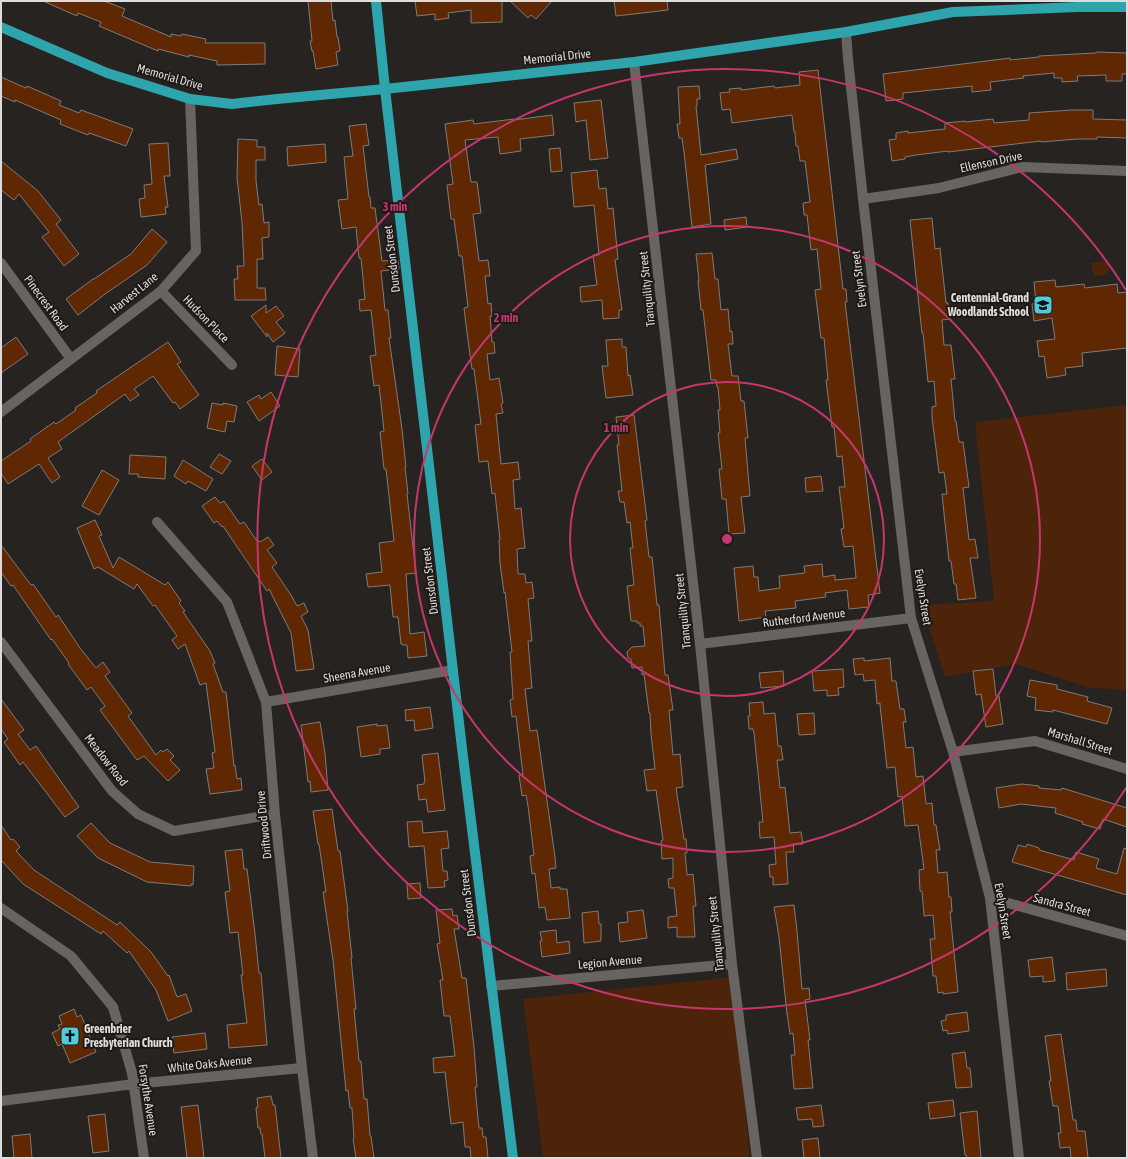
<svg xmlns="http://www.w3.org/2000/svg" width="1128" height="1159" viewBox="0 0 1128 1159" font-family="'Asap Condensed',sans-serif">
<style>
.green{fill:#4d230a}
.building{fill:#5f2802;stroke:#7f7b79}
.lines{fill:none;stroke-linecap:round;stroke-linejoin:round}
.minor{stroke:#676462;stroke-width:10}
.major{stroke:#2ea4ac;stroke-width:10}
.ring{fill:none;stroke:#c6366e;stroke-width:2}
.labels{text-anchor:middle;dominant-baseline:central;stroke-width:4;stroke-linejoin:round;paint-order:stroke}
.street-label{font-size:12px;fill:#dfdddb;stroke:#1d1a18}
.poi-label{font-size:12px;font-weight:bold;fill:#dfdddb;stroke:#1d1a18;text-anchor:end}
.centre{fill:#c6366e;stroke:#1d1a18;stroke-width:2}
.ring-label{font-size:12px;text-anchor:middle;font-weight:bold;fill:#c6366e;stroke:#1d1a18;stroke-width:4;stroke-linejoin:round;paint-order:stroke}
</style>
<rect width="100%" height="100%" fill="#262321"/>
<path class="green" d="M1108,261L1109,270L1106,274L1094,277L1091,263Z
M1127,405V691L1116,689L1090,688L1016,664L945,677L922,605L994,601L975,422Z
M733,977L750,1158H543L523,999Z"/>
<path class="building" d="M43,1H104L125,9L122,16L171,37V34L181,36L182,34L206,39L205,43H265V64L217,65V61L189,55V57L158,49V51L99,26L101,22L78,13L77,16Z
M308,1H331L333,21L335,20L337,37H338L340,51L336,52L338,65L316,69L313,51H312L310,41H312Z
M415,1H502V22L471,23V10L448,13L449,18L435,20V14L417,16Z
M510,1H552L536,19L531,15L528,18Z
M614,1H667L668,10L616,16Z
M1096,52L1127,53V74H1122V81H1106V75L1077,76L1078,81L1062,82V78H1054V73L1023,76L1024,78L990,82L991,90L972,92V86L903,93V99L886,101L883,74L1010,58V60L1039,57V56L1096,53Z
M818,70L843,289H846L847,302H845L880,593L868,595L869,607L849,609L847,590L825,593L826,597L795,601L796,608L765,611L766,617L739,621L734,568L753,566L754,577H758L759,591L780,588L779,576L805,573L804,566L822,564L823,577L835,575V580L856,578L853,546L844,547L841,529L844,528L839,487H845L842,456L837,457L834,427H832L826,380H828L824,338H821L815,290L821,289L817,249L811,250L807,215H804L803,203L810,202L805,161H800L798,146H796L795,132H794L792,115L732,123L730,109L722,110L720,93L730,92L729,89L741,88V90L774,86L775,88L800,85L799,72Z
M1,77L26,88L27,86L61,101L59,105L79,113L81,110L133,129L126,146L89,133L88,135L60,124L61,120L15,100V102L1,96Z
M699,86L700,99H697V106H696L701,155L736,149L738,159L705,165L711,224L692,227L684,152L682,138H679L677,124H680L678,87Z
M601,100L608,158L590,160L586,120L576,122L574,103Z
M1071,110H1093V119L1127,120V138L1097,137V139H1077L1041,142V141L948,152V151L916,155L905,157V159L892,161L889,140L896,139V133L908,131V133L945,129V123L965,121V122L993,119L994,123L1029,120V113Z
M552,115L554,135L520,139L521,151L500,154L498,137L465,140L471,182H477L481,213L473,214L479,261L488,260L490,276H485L488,304L491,303L492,316H490L492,342H494L495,353L487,354L490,380L499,378L503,403L501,404L503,413L496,414L501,464L518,462L520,479L513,480L515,509L521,508L525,548L517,549L518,574H525L526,583L532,582L534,598L528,599L532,641H528L532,688L525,689L530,731L537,730L555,857L556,868L549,869L551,888L560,887V889H567L570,918L547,920L545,907L539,908L535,873L532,874L530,856L534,855L528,806L526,795L522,796L519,775H523L516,716L512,717L510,700L513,699L510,652H512L505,592L504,593L500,563L499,540H500L495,493L492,494L488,461L479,462L475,425L481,424L474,369H472L467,333L464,308L468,307L462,256H459L454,219H451L447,185L453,184L445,124L473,120L474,124L514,119V120Z
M366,124L369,145L363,146L369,197H370L371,208H375L382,261L398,260L399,269L381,271L385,310H388L391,338H389L402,429L406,467H405L408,494H407L416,573L406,574L410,634L424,632L427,656L408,658L407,645H403V644H401L398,617H393L390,585L368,587L366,574L382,572L379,543L394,541L386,469H384L380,432L384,431L379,385L374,386L370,356L376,355L371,310L360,311L359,300L365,299L361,258H359L356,227L342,229L338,200L348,199L344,157L353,156L349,126Z
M238,139L257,140V147H265V160H256V181L259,205L262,204L264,223L269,222V237L262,238L263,259H257V288H265L266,300H235L234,279H238L237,266H244L242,222L237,178Z
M168,143L170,176H164L168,207H165L166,214L141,217L139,199L145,198L144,185L152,184L149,144Z
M325,144L326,162L288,166L287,147Z
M560,148L562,171L551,172L549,149Z
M1,161L38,191L61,220L56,224L79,254L64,266L42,237L49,232L19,194L14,200L1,190Z
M597,170L599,189L606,188L608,209L613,208L618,259L615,260L622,310H619V318L603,319L602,300L581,302L580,287L597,285L593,255H599L594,205L574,207L571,173Z
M746,217L747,227L725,230L724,220Z
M932,218L935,249L940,248L946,303H948L950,319L942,320L944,345H951L955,379H951L955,421H956L959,442H963L969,487L963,488L969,540L975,539L978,558H970L976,598L958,600L956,584H954L951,561H949L942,494H947L944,472L939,473L932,417V407L936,406L934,381L928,382L923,333H922L919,306L910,220Z
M152,229L167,242L147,265L105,294L78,315L66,299L93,279H94L131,254Z
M712,253L715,279H718L721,310L728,309L730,332L732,331L733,344H728L732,376H738L741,401H744L748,438H745L750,496L741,497L745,533L729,534L726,499H722L719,469H722L718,433H720L718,410H720L718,387H717L716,380H711L703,310H701L698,281H699L696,254Z
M1055,280L1056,287L1084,284L1085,288L1117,284L1118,293L1127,292V348L1082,353L1083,366L1065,368L1066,375L1047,378L1044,356L1039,357L1037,341L1055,339L1052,318L1034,321L1032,304L1036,303L1034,282Z
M266,305V313L276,306L284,316L276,322L285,333L273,342L267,333V337L251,316Z
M16,337L28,354L1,373V348Z
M622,339V347H626L628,376L630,375L633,395L606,398L602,366H608L606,340Z
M168,342L181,362L177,364L199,395L180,409L175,402L173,403L153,376L134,389L139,395L130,401L125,394L58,442L62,449L48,458L60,477L52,483L39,464L8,484L1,473V461L31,441L30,439L54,422L56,424L76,410L75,408L97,393L96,391Z
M277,346L300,349L298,377L275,375Z
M271,392L280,406L259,421L247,402L259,395L261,399Z
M212,403L223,405V403L237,406L234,422L227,421L225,432L207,428Z
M634,415L647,520L645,521L649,557H652L657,605H659L665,675H668L673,710H669L673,755L680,754L683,787L676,788L684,839H686L687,853H685L687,875L693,874L696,906H693L695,937H677V927L668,928V917L677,916L674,888H669L668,879L673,878V858L662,859L661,841L663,840L656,790L647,791L644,770L655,769L651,734L650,713H649L644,674L642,675V667L632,668L631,659L628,658L627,652L632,647L645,646L643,626H640V623H637V621H631L627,586L634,585L630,548H633L630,522L627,523L624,502H620L618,491H622L617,445H619L616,417Z
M219,454L231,461L222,474L210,467Z
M130,455L166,457L165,479L138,477V474H129Z
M262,459L272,472L262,480L252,466Z
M183,460L213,479L206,491L188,481L186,484L174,476Z
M102,470L119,480L99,515L82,506Z
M821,476L823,491L806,492L805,478Z
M215,497L220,503L224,501L240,524L244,522L257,541L258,540L260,542L268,537L274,545L267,550L277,563L272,567L291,595L297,606L304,603L308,612L301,616L308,630L314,669L296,671L291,633L269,589L267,591L223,526L222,527L217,521L214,523L202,506Z
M95,520L102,535L99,536L113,568L119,557L165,585L168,582L181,601L179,603L185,611L183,612L210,651L215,663L213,664L223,692H226L234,766L235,765L237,779L241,778L242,790L210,794L206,769L214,768L212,753L215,752L206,683L200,685L185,644L178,649L172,640L177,636L155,605L153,606L137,584L134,589L98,567L94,569L77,528Z
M1,545L31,585L33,584L56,617L58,615L80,648L96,668L103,662L110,672L105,676L132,713L128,716L156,755L161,750L163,752L167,749L174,756L170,760L180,770L168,781L144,756L137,760L100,710L105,706L91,687L87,690L68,664L69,663L52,639L51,640L13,585L11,586L1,572Z
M864,658V661L890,658L892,681H896L900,709H904L906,722H903L906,748L913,747L916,777L923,776L926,804L932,803L934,825H936L940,850H936L938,873L947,872L949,897H951L952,912H950L958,992L943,994V992L938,993L936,976H933L930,939H935L933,915L924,916L922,891H920L919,870L924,869L918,825L905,826L902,796L898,797L895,767L887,768L880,705V703L877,704L875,680L864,681L863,674L855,675L853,659Z
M843,669L844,687L838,688L839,695L827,696V690L814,691L812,671Z
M993,669L996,696H999L1003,724L986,727L981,694L976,695L973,671Z
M783,671L784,686L761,688L759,673Z
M1030,680L1057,685V689L1088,697L1087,701L1112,708L1107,724L1053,710V712L1035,710L1036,698L1027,696Z
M1,699L24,730L18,734L30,750L36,746L79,807L65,817L23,762L20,765L4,742L8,739L1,729Z
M763,702L764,714L775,713L778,746H781L783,760H777L780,788L785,787L790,833L801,832L803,844H793L794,852H786L788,884L773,885V877H770L769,865L776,864L774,837L760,838L759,822H763L754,733L753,729H749L748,716H750L749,703Z
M430,707L433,728L415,731L414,720L406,721L405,710Z
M814,713L815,734L799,735L797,714Z
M320,722L325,753L328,790L311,792L310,781L308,782L301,725Z
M377,724V726L387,725L390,748L380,749V754L361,757L357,727Z
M438,753L445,810L428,812L426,799L419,800L417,785L424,784V782H425L422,755Z
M1022,784L1039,786V788L1061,790L1062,788L1127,808V827L1103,819L1100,829L1082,824L1083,822L1055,813L1056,808L1021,804L999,808L996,788Z
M332,809L338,851H340L348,911H347L352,958H351L356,1009H354L359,1061H361L364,1099H367L370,1136H371L374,1158H356L353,1139L354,1138L352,1108H350L348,1090L346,1091L333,960L323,892H326L319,844H318L313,811Z
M422,821L423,833L447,831L449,848L441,849L443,871H447L448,880L444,881L445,887L428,888L424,846L409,847L407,822Z
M91,823L110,843L150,862L194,866L193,885L191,884V886L147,882L98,858L77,836Z
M1,825L11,840L13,839L20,847L16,851L34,870L117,925L120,922L151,952L168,976L169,975L177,997L186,994L192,1011L168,1021L156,990L129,951L127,953L103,931L101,934L23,884L1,860Z
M1027,844L1039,848V850L1074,860L1076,852L1099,859L1096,868L1117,874L1124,848L1127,849V895L1012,862L1018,845L1026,847Z
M242,849L244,869H247L255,934L259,973H261L267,1045L229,1048L227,1025L247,1023L241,975H243L238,932L230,933L225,892L230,891L225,851Z
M420,883L421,898L408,899L407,884Z
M794,905L797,931L802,989L809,988L810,999L805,1000L810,1040H808L813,1088L794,1089L791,1055H795L793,1033L790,1034L787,1013V1014L779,937L774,907Z
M452,909L453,916L457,915L459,929H454L462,978H466L474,1047L477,1087H475L479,1128H482L483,1137H486L488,1158H471L470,1147H465L463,1122L451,1124L445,1072L434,1073L433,1058L455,1056L450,1016H444L440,980H443L437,944L440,943L436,910Z
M643,910L647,938L620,942L618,923L628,922L627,912Z
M598,911L599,924H601V941L584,943L582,913Z
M556,930L557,943L569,941L570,953L542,957L540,941H542L540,932Z
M1052,957L1055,981L1043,982V976L1030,977L1028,960Z
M1106,969L1107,986L1067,990L1066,973Z
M74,1009L77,1017L81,1015L96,1052L70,1063L62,1044L58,1046L52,1033L60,1029L58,1025L62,1024L59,1016Z
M967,1012L969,1031L948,1034L947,1030L943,1031L941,1021L946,1020V1015Z
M205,1033L207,1049L174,1053L172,1037Z
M1061,1034L1073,1120H1076L1077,1131H1085L1088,1158H1071L1070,1147L1060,1148L1058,1133H1061L1058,1106H1053L1049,1081H1051L1045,1036Z
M965,1052L967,1068H970L972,1087L956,1088L952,1054Z
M271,1096L273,1105H275L281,1158H265L262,1134H261L260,1128H258L256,1108L258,1107L257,1098Z
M953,1100L955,1116L930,1119L928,1103Z
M198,1105L204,1158H187L181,1107Z
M821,1105L824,1126L813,1127L812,1119L798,1120L796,1108Z
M977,1111L981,1158H967L966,1155H965L960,1113Z
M105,1114L109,1151L93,1153L88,1116Z
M30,1134L32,1158H14L12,1136Z
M818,1138L820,1158H804L802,1140Z"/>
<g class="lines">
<path class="minor" d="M846,32L848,59L863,199L911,618L953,752L990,898L1019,1158
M634,62L700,644L732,964L757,1158
M863,199L939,188L1022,167L1127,171
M1,263L71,359
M161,291L232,365
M1,412L161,291L196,251L190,99
M157,522L227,602L266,702L275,814L302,1068L313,1158
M1,642L112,791L138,814L174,831L275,814
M700,644L911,618
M266,702L453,670
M953,752L1035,741L1127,769
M990,898L1127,936
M1,908L71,956L113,1007L132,1073L144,1158
M491,986L732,964
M1,1101L134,1084L302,1068"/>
<path class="major" d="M376,1L385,89C426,446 467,802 513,1158
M1,27L107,73L190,99L232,104L277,99L385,89L634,62L846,32L953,12L1078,7H1127"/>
</g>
<g class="ring">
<circle cx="727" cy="539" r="157"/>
<circle cx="727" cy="539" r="313"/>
<path d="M1126 788A470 470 0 1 1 1126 290"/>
</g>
<defs>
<g id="school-square" transform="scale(1)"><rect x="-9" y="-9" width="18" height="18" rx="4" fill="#52cbd7" stroke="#1d1a18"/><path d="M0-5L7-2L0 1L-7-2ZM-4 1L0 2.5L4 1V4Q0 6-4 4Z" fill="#111"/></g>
<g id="church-square" transform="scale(1)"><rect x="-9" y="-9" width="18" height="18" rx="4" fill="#52cbd7" stroke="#1d1a18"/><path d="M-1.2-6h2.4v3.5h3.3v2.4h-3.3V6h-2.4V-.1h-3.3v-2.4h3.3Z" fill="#111"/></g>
</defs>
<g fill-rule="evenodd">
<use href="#school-square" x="1043" y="305"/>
<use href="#church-square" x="70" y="1036"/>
</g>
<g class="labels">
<g class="street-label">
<text transform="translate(557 57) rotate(-6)">Memorial Drive</text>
<text transform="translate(170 77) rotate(16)">Memorial Drive</text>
<text transform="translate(991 162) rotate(-12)">Ellenson Drive</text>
<text transform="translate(392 259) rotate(-97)">Dunsdon Street</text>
<text transform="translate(859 279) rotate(-97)">Evelyn Street</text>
<text transform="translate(647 289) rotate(-96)">Tranquility Street</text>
<text transform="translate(134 293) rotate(-39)">Harvest Lane</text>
<text transform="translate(46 303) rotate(54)">Pinecrest Road</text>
<text transform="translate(206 319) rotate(46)">Hudson Place</text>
<text transform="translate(430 581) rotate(-97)">Dunsdon Street</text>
<text transform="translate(923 597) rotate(81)">Evelyn Street</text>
<text transform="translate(683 611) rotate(-96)">Tranquility Street</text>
<text transform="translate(804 618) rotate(-7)">Rutherford Avenue</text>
<text transform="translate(357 673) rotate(-10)">Sheena Avenue</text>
<text transform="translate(1080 741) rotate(17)">Marshall Street</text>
<text transform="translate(106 760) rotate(52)">Meadow Road</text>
<text transform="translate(264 825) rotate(-96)">Driftwood Drive</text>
<text transform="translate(468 903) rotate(-97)">Dunsdon Street</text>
<text transform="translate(1062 905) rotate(15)">Sandra Street</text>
<text transform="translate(1003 911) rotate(81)">Evelyn Street</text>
<text transform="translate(716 934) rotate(-96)">Tranquility Street</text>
<text transform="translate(610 962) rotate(-5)">Legion Avenue</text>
<text transform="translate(210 1064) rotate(-6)">White Oaks Avenue</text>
<text transform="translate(148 1100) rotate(81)">Forsythe Avenue</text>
</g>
<g class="poi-label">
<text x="1029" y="298">Centennial-Grand<tspan x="1029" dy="14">Woodlands School</tspan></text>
<text x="84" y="1029" text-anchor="start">Greenbrier<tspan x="84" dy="14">Presbyterian Church</tspan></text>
</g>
</g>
<circle cx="727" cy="539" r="6" class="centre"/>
<g class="ring-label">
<text x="395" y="211">3 min</text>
<text x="506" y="322">2 min</text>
<text x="616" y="432">1 min</text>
</g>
<rect width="1128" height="1159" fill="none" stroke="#dfdddb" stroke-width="4"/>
</svg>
